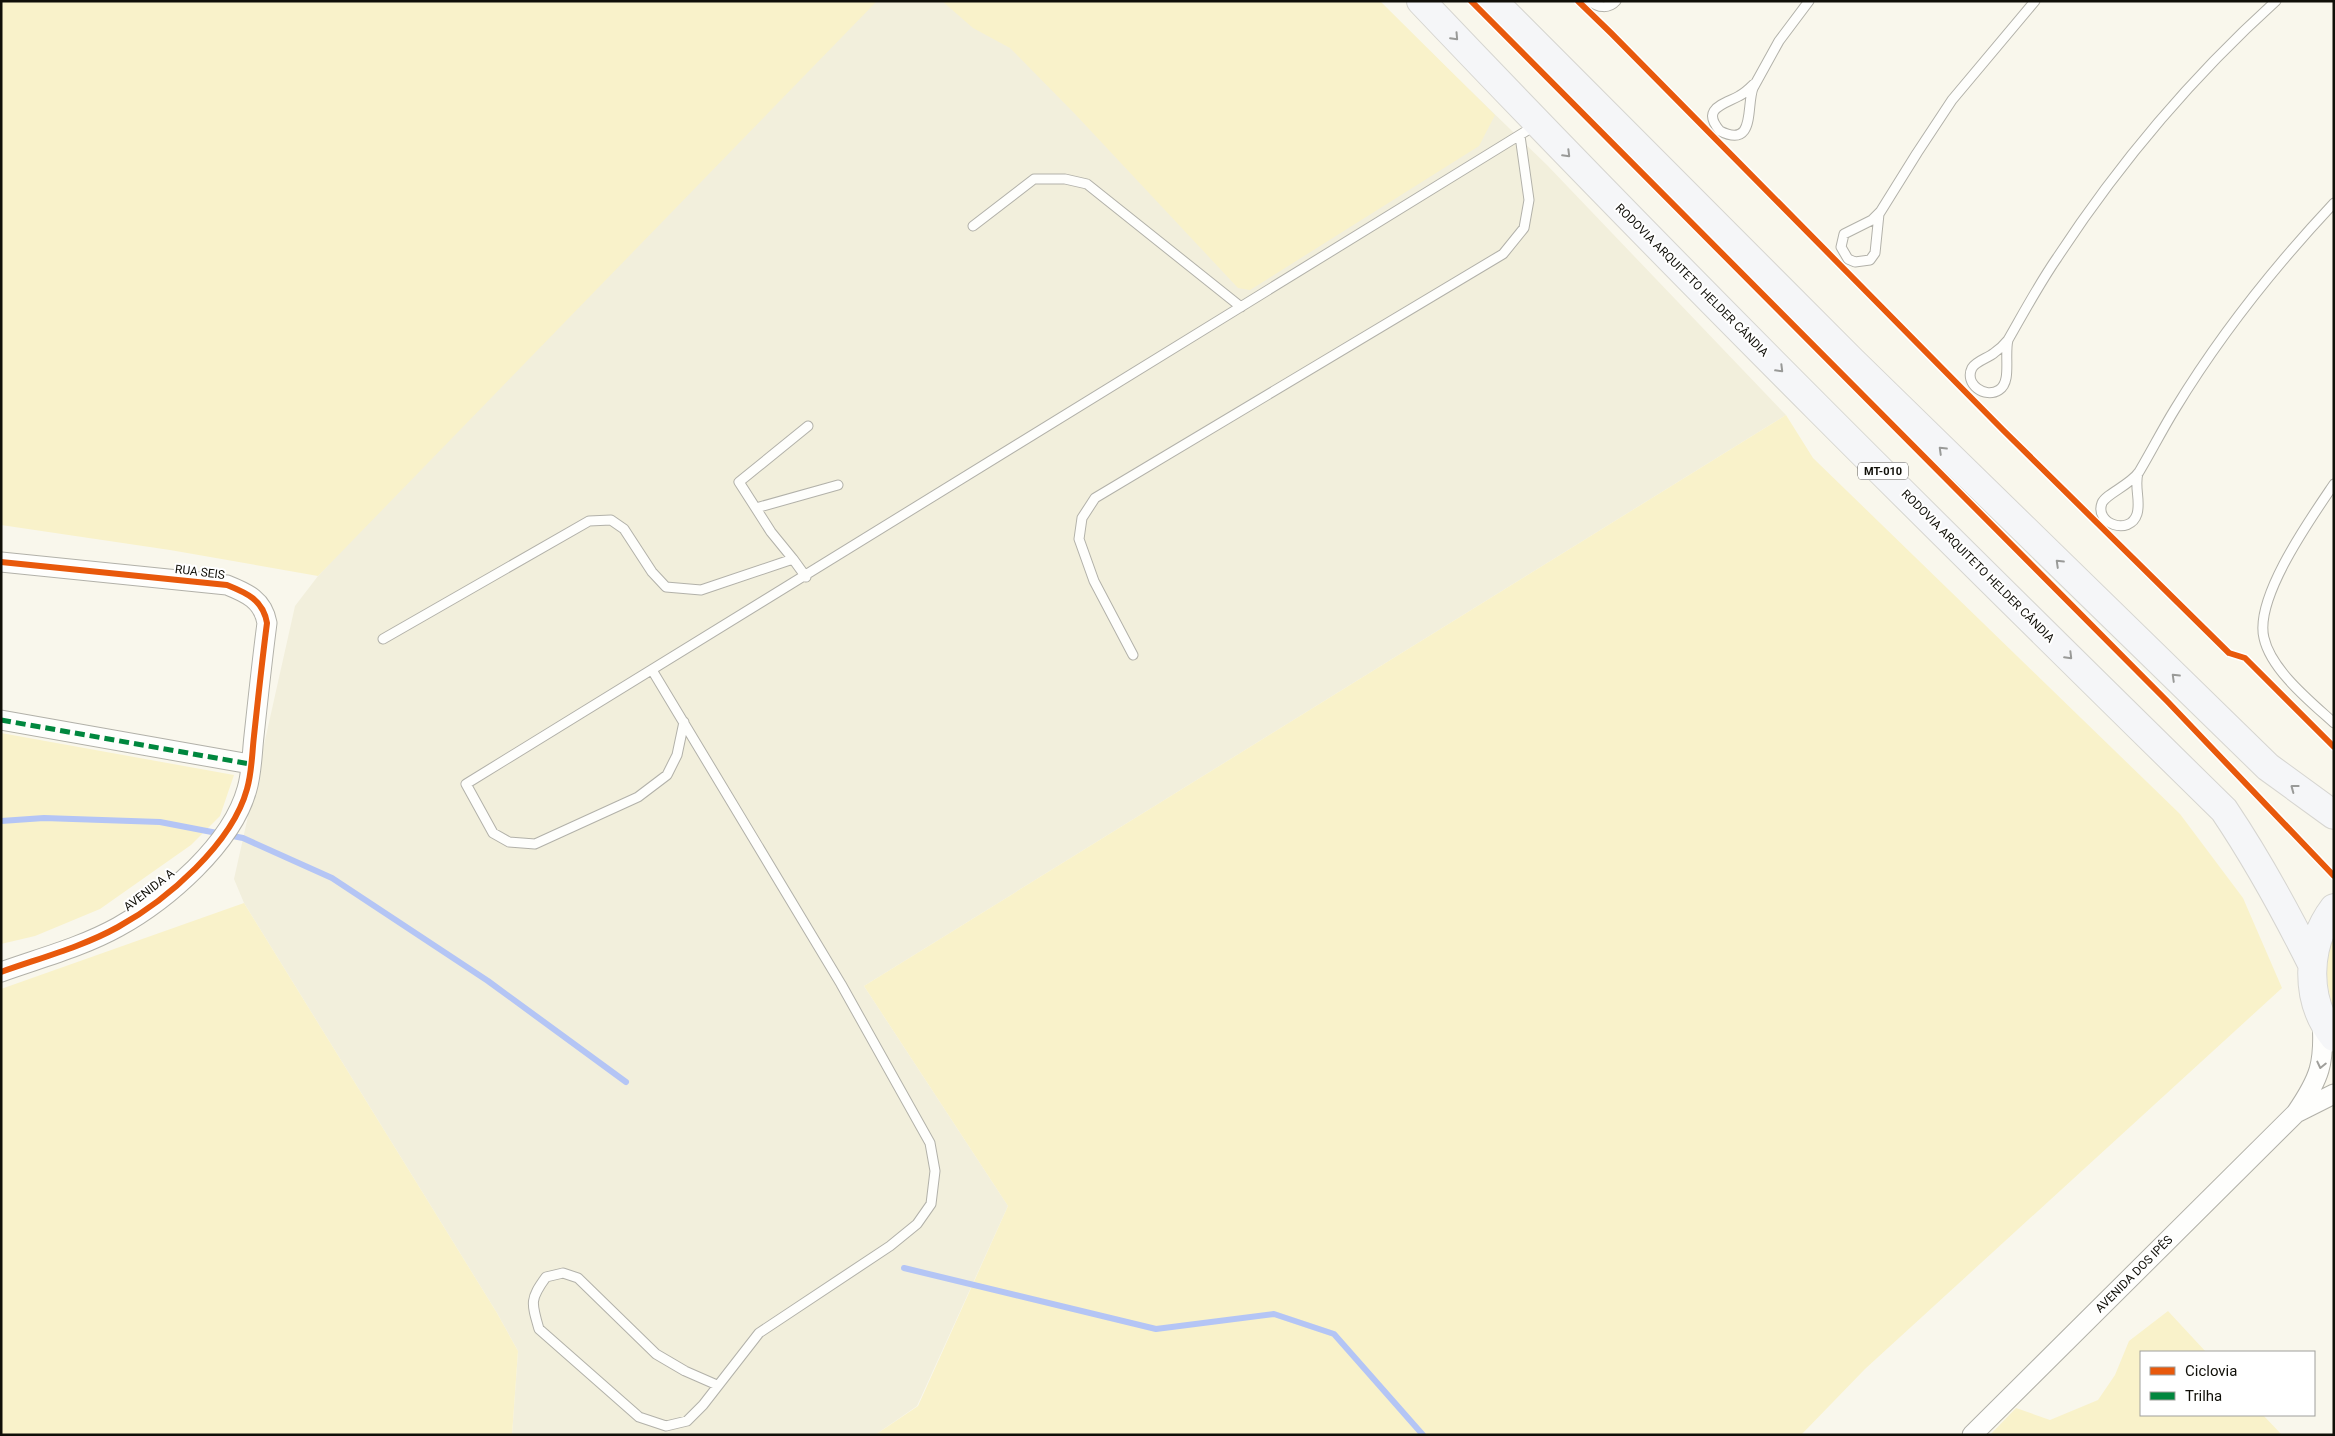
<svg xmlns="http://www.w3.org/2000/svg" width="2335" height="1436" viewBox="0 0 2335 1436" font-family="Roboto,sans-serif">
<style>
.built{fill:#f2efdc}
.green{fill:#f9f2ca}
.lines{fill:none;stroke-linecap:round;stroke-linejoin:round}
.stream{stroke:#b4c5f5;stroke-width:6}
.lane-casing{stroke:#b2b1a9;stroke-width:11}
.street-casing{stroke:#b2b1a9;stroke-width:21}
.primary-casing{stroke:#d6d5d0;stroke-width:30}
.lane{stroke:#fefefc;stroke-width:9}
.street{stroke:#fefefc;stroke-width:19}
.primary{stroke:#f5f6f8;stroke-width:28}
.quiet{stroke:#00873e;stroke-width:5;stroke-dasharray:10 5;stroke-linecap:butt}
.cycleway-casing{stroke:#fff;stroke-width:9}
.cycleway{stroke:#e8590c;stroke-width:6}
.oneway{stroke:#999a98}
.oneway2{stroke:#9f9e9a}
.labels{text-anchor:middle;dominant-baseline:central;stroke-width:4;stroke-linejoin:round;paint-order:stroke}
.shield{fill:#fff;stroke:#585752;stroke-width:1}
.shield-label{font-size:11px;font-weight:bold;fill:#100f08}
.street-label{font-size:12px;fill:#100f08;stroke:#fff}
</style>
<rect width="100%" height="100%" fill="#f9f7ec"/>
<path class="built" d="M854,1H1378L1547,165L1786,415L864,986L1008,1206L917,1406L875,1435H512L518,1351L497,1313L244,903L234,879L295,606L318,576Z"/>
<path class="green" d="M1,1H877L318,576L170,550L1,525Z
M942,1H1380L1495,115L1479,146L1250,290L1238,288L1075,114L1010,48L973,28Z
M1786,415L1813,458L2180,814L2243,898L2282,988L1865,1369L1801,1435H875L918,1406L1008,1206L864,986Z
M1,733L234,775L220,816L191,845L100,909L35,936L1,944Z
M244,903L497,1313L518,1351L512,1435H1V989Z
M2334,936V1009C2325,984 2324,961 2334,936Z
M2168,1311L2206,1352H2141V1415H2263L2282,1435H1990L2016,1408L2050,1420L2098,1400L2115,1375L2129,1341Z"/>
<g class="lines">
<path class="stream" d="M1,821L44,818L160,822L243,838L332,878L488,981L626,1082
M904,1268L1156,1329L1274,1314L1334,1334L1423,1435"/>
<g class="lane-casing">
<path id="lane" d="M1590,1C1598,8 1609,9 1616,1
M1754,84C1749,89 1745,93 1739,96C1722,105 1701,109 1720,131C1756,149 1746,106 1753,88L1779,41L1809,1
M1881,211L1872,220L1844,234L1841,247L1848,259L1855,262L1870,260L1875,253L1879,214L1917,153L1952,100L2035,1
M973,226L1034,179H1065L1087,184L1241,307
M2008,340C2004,356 2012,382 1999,390C1985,399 1964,384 1972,368C1976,361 1988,358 1994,353C2000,349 2004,345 2008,340C2024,312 2039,284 2057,258C2118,165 2193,76 2276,1
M2138,473C2134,487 2141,501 2137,514C2130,536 2094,524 2102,503C2106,494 2130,485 2139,472C2151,452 2162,430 2175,409C2220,335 2274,267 2334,203
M2334,484C2311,518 2254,598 2264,638C2271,670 2311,702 2334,723
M756,508L838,485
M793,559L771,532L739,482L808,426
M383,639L589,521L611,520L624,529L652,572L666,587L701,590L793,559L806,577
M1133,655L1094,581L1079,539L1082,518L1095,498L1503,254L1524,228L1529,200L1520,136
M652,670L841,984L930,1143L935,1171L931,1204L917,1224L890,1246L759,1333L703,1405L687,1421L666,1426L639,1417L539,1329C531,1302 530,1299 546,1277L563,1273L578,1278L656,1354L685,1371L717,1385
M684,722L677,755L667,775L638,797L535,844L509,842L493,833L466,784L1536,125"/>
</g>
<g class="street-casing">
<path id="street" d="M1,562L227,585C247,593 263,600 267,623C262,661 258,699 254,736C252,753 252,772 247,789C232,844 167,900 118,927C82,947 40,958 1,972
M1,720L250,764
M2322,1020C2325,1063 2320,1078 2296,1113L2334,1094
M1972,1435L2296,1113"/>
</g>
<g class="primary-casing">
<path id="primary" d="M1421,1C1683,277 1953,544 2224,810C2257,859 2285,910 2312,964
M1493,1L1852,361L2268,767L2334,815
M2334,908C2306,945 2304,1000 2334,1037"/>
</g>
<use href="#lane" class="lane"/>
<use href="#street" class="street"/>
<use href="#primary" class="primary"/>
<path class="quiet" d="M1,720L250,764"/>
<g class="cycleway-casing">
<path id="cycleway" d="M1471,1L2167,701L2334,876
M1578,1L1611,33L2003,430L2229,653L2245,658L2334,747
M1,562L227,585C247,593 263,600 267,623C262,661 258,699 254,736C252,753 252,772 247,789C232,844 167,900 118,927C82,947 40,958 1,972"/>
</g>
<use href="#cycleway" class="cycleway"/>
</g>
<defs><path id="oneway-chevron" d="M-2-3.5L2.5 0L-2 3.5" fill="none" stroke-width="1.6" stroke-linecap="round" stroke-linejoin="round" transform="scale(1.25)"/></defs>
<g class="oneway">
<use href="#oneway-chevron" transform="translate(1455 37) rotate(47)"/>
<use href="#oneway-chevron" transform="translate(1567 154) rotate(45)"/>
<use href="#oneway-chevron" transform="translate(1780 369) rotate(45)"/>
<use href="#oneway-chevron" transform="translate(1942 450) rotate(-136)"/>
<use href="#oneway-chevron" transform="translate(2059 563) rotate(-136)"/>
<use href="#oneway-chevron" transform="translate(2069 656) rotate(45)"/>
<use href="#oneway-chevron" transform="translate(2175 677) rotate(-136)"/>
<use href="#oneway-chevron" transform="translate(2294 788) rotate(-143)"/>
</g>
<use class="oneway2" href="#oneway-chevron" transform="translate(2321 1065) rotate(103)"/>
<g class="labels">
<rect class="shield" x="1858" y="462.5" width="50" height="17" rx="4"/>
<g class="shield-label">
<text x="1883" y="471">MT-010</text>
</g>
<g class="street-label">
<text transform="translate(1692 280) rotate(45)">RODOVIA ARQUITETO HELDER CÂNDIA</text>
<text transform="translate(1978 566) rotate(45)">RODOVIA ARQUITETO HELDER CÂNDIA</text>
<text transform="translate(200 572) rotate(7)">RUA SEIS</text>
<text transform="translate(149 890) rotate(-38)">AVENIDA A</text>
<text transform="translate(2134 1274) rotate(-45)">AVENIDA DOS IPÊS</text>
</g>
</g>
<rect width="2335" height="1436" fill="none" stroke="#100f08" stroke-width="5"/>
<rect x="2140" y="1351" width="175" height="65" fill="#ffffff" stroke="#9f9f9c"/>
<rect x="2150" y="1367" width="25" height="8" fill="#e8590c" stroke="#9f9f9c"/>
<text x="2185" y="1376" font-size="15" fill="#100f08">Ciclovia</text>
<rect x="2150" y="1392" width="25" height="8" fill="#00873e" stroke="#9f9f9c"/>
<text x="2185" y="1401" font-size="15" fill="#100f08">Trilha</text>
</svg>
